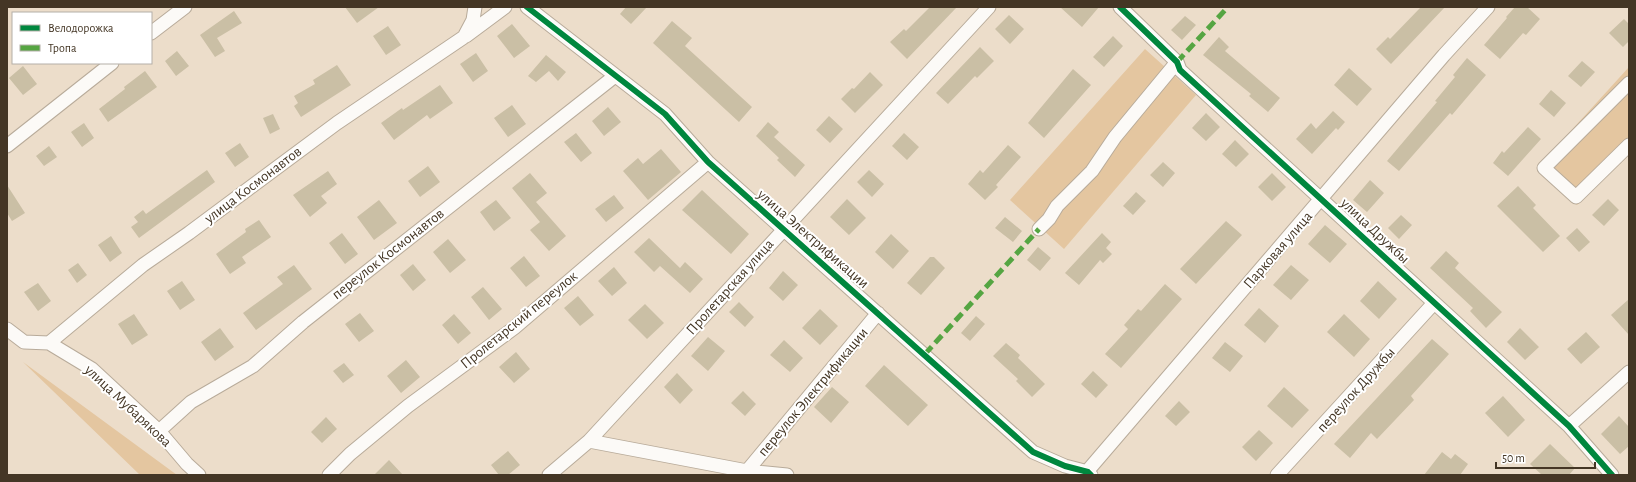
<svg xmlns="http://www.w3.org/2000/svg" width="1636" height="482" viewBox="0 0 1636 482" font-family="'Alegreya Sans',sans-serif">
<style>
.green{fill:#e4c6a0}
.building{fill:#cabfa5}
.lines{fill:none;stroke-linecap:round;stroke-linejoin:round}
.minor-casing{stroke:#b8ab9a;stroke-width:15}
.minor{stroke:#fcfaf7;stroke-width:13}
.quiet{stroke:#55a542;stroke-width:5;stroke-dasharray:10 5;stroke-linecap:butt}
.cycleway-casing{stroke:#fff;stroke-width:8}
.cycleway{stroke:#00873e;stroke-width:6}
.labels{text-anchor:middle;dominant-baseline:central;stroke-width:4;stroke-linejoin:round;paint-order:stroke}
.street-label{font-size:15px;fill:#443625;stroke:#fff}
</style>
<rect width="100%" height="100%" fill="#ecddca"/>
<path class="green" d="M1145,49L1196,95L1064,249L1010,200Z
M1629,67V154L1577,205L1538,167Z
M23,362L177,475H140Z"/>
<path class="building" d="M345,7H379L357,23Z
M626,7H647L631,24L620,14Z
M930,7H957L907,59L890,42L904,29L906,31Z
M1060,7H1099L1082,27Z
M1421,7H1445L1391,64L1376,49L1388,37L1390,39Z
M1515,7H1527L1540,19L1526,35L1523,33L1500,59L1484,45L1507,18L1506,17Z
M234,11L242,23L217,38L225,51L215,57L200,35Z
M1009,15L1024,29L1010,44L995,29Z
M1185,16L1196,25L1182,40L1171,30Z
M1624,19L1629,24V41L1623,47L1609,33Z
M672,21L692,38L685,46L752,107L739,122L653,43Z
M512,24L530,46L514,58L497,36Z
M388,26L401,45L386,55L373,36Z
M1113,36L1123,46L1104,67L1093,57Z
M1219,37L1229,47L1225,51L1280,98L1268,112L1249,96L1251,94L1203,55Z
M980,47L994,61L977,78L975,76L948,104L936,93Z
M177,51L189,66L176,76L165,61Z
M476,53L488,71L473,82L460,64Z
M546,55L566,72L558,81L549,71L536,82L528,76Z
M1467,58L1486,75L1452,115L1450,113L1399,171L1387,161L1437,102L1435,101L1455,77L1453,75Z
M1582,61L1595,72L1581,87L1568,76Z
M337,65L351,85L301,117L294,106L298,103L294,96L315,84L313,80Z
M23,66L37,84L23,95L9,78Z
M1349,68L1372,89L1357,106L1334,85Z
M1073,69L1091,85L1044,138L1028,123Z
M145,71L157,87L108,122L99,109L125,89L124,87Z
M870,72L883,85L855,113L841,99L852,88L854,89Z
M440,85L453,103L430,119L427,115L394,140L381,123L402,108L403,110Z
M1551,90L1566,103L1554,117L1539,104Z
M512,105L526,124L508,137L494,118Z
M608,107L621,122L604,136L592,121Z
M1333,111L1345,122L1338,130L1336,128L1312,154L1296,139L1311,123L1316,129Z
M1206,113L1220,127L1206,141L1192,128Z
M273,114L280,129L270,134L263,118Z
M829,116L843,129L830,143L816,130Z
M768,122L779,132L774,137L805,165L795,177L777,160L779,158L756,136Z
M84,123L94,138L82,147L71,132Z
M1528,127L1541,139L1508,176L1493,163L1502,151L1504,153Z
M576,133L592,153L581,162L564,142Z
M904,133L919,147L907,160L892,146Z
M1235,140L1249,154L1236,167L1222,154Z
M240,143L249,157L235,167L225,153Z
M1008,145L1021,157L996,185L998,187L985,200L968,184L980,170L983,173Z
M49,146L57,157L44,166L36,156Z
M661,149L681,172L648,200L623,171L638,158L643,164Z
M1163,162L1175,173L1163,187L1150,175Z
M428,166L440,182L420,197L408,181Z
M207,170L215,182L139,238L131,227L138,222L134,217L143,210L146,214Z
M869,170L884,184L872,197L857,182Z
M328,171L337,184L321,196L327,203L310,217L293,195Z
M530,173L547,193L536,202L566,236L549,251L530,230L540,222L512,188Z
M1272,173L1286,187L1272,201L1258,187Z
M1370,180L1384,193L1367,212L1353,200Z
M7,185L25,213L12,221L7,213Z
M1518,186L1536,205L1533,208L1560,236L1543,252L1497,206Z
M702,190L749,234L731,254L682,210Z
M1136,192L1146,201L1133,215L1123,206Z
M614,195L624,208L606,222L595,209Z
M847,199L866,218L849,235L830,217Z
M1608,199L1619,210L1604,226L1592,215Z
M379,200L397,223L374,240L357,217Z
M496,200L511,218L494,231L480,212Z
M1401,215L1412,225L1399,239L1388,228Z
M1005,217L1022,231L1013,242L995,228Z
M259,220L271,237L242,257L246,263L230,274L216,254L246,232L245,229Z
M1226,221L1242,235L1196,284L1180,269Z
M1325,225L1347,244L1330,263L1308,244Z
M1577,228L1590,242L1579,252L1566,238Z
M342,233L358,254L345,264L329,243Z
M1102,233L1111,242L1106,248L1112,254L1103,263L1100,260L1079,285L1065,273Z
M891,234L909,251L893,269L875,252Z
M111,236L122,253L110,262L98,245Z
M649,238L680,268L685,262L703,279L690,293L660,266L654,272L634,252Z
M448,239L466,260L450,273L433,252Z
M1038,247L1051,258L1040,271L1027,260Z
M1446,251L1459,263L1455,268L1502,312L1486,328L1470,311L1473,308L1430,268Z
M524,256L540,276L526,287L510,268Z
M930,257H934L945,268L921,295L907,283Z
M78,263L87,275L77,283L68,270Z
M413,264L426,280L413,291L400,275Z
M294,265L312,289L256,330L243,313L283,284L277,277Z
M1291,265L1309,280L1291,300L1273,285Z
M614,267L627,283L612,296L598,281Z
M783,271L798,285L783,301L769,288Z
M182,281L195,300L180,310L167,291Z
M1378,281L1397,299L1379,319L1360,301Z
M38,283L51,301L38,311L24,292Z
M1165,284L1182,299L1121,368L1105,354L1128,329L1124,325L1138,309L1141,311Z
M483,287L502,309L489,320L471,297Z
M578,296L594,315L580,326L564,308Z
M1629,299V335L1611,315Z
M739,302L754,317L745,327L729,312Z
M645,304L664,323L647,339L628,320Z
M1259,308L1279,326L1265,343L1244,325Z
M820,309L838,326L820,345L802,328Z
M360,313L374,331L359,342L345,324Z
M134,314L148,335L132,345L118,324Z
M454,314L471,333L458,344L442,325Z
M1344,314L1370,339L1354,357L1327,332Z
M976,316L985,324L970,341L961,333Z
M220,328L234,347L215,361L201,342Z
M1520,328L1539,347L1525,360L1507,342Z
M1586,332L1600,347L1581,364L1567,349Z
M708,337L725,351L708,371L691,356Z
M1432,339L1449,354L1411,396L1414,400L1377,439L1371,433L1350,458L1334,444Z
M784,340L803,358L790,372L770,355Z
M1225,342L1243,356L1230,372L1212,358Z
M1006,343L1020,355L1018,358L1045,384L1032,397L1016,381L1018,379L993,356Z
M516,352L530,369L514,383L499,367Z
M406,360L420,377L401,393L387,376Z
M344,363L354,375L343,383L333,371Z
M884,365L928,405L908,426L865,386Z
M1093,371L1108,385L1096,398L1081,384Z
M677,373L693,390L680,404L664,387Z
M832,387L849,402L831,423L814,407Z
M1284,387L1309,410L1292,428L1267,406Z
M743,391L756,404L745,416L731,403Z
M1503,396L1525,420L1508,437L1485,413Z
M1179,401L1190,412L1176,426L1165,416Z
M1619,416L1629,427V446L1620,454L1601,434Z
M326,417L337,429L322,443L311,432Z
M1259,430L1273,443L1256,461L1242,447Z
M1550,444L1575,468L1569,475H1542L1530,464Z
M508,451L520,465L508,475H499L491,465Z
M1442,452L1451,459L1455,454L1468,464L1460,475H1424Z
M389,460L403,475H374Z"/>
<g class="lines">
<g class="minor-casing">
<path id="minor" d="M527,7L665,114L708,162L1033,452L1065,466L1088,472L1091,475
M1120,7L1177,62L1180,70L1569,426L1612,475
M151,33L185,7
M466,36L505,7
M1629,83L1544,168L1576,197L1629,145
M7,146L112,63
M1039,229L1049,219L1057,206L1092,171L1115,137L1177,62
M7,329L24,342L49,343L92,369L159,431L187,464L199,475
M49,343L143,265L189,233L337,123L464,37L473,20L475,7
M1569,426L1629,372
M159,431L191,402L253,366L303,322L615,76
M589,441L747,471L787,475
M747,471L878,313
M329,475L350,454L408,406L514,328L708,162
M549,475L589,441L989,7
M1084,475L1444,55L1488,7
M1277,475L1434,303"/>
</g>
<use href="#minor" class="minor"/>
<path class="quiet" d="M1177,62L1228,7
M925,354L1039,229"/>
<g class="cycleway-casing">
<path id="cycleway" d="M527,7L665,114L708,162L1033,452L1065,466L1088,472L1091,475
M1120,7L1177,62L1180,70L1569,426L1612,475"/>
</g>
<use href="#cycleway" class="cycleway"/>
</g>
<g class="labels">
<g class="street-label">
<text transform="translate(253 185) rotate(-37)">улица Космонавтов</text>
<text transform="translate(1375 231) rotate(43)">улица Дружбы</text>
<text transform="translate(813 239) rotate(41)">улица Электрификации</text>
<text transform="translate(1278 250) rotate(-49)">Парковая улица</text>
<text transform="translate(388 254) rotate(-38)">переулок Космонавтов</text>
<text transform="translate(730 287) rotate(-48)">Пролетарская улица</text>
<text transform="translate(519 320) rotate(-39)">Пролетарский переулок</text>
<text transform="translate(1356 390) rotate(-48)">переулок Дружбы</text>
<text transform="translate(813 392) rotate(-50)">переулок Электрификации</text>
<text transform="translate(128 406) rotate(43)">улица Мубарякова</text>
</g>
</g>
<rect width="1636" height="482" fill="none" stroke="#443625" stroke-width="16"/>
<rect x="12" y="12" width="140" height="52" fill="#ffffff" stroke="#b4afa8"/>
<rect x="20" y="25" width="20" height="6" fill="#00873e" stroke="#b4afa8"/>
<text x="48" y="32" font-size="12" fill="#443625">Велодорожка</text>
<rect x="20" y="45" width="20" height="6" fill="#55a542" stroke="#b4afa8"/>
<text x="48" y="52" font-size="12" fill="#443625">Тропа</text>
<path d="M1496 462v6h99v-6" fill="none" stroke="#443625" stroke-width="2"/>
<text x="1502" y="462" font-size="12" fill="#443625" stroke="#ffffff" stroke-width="3" paint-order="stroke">50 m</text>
</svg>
